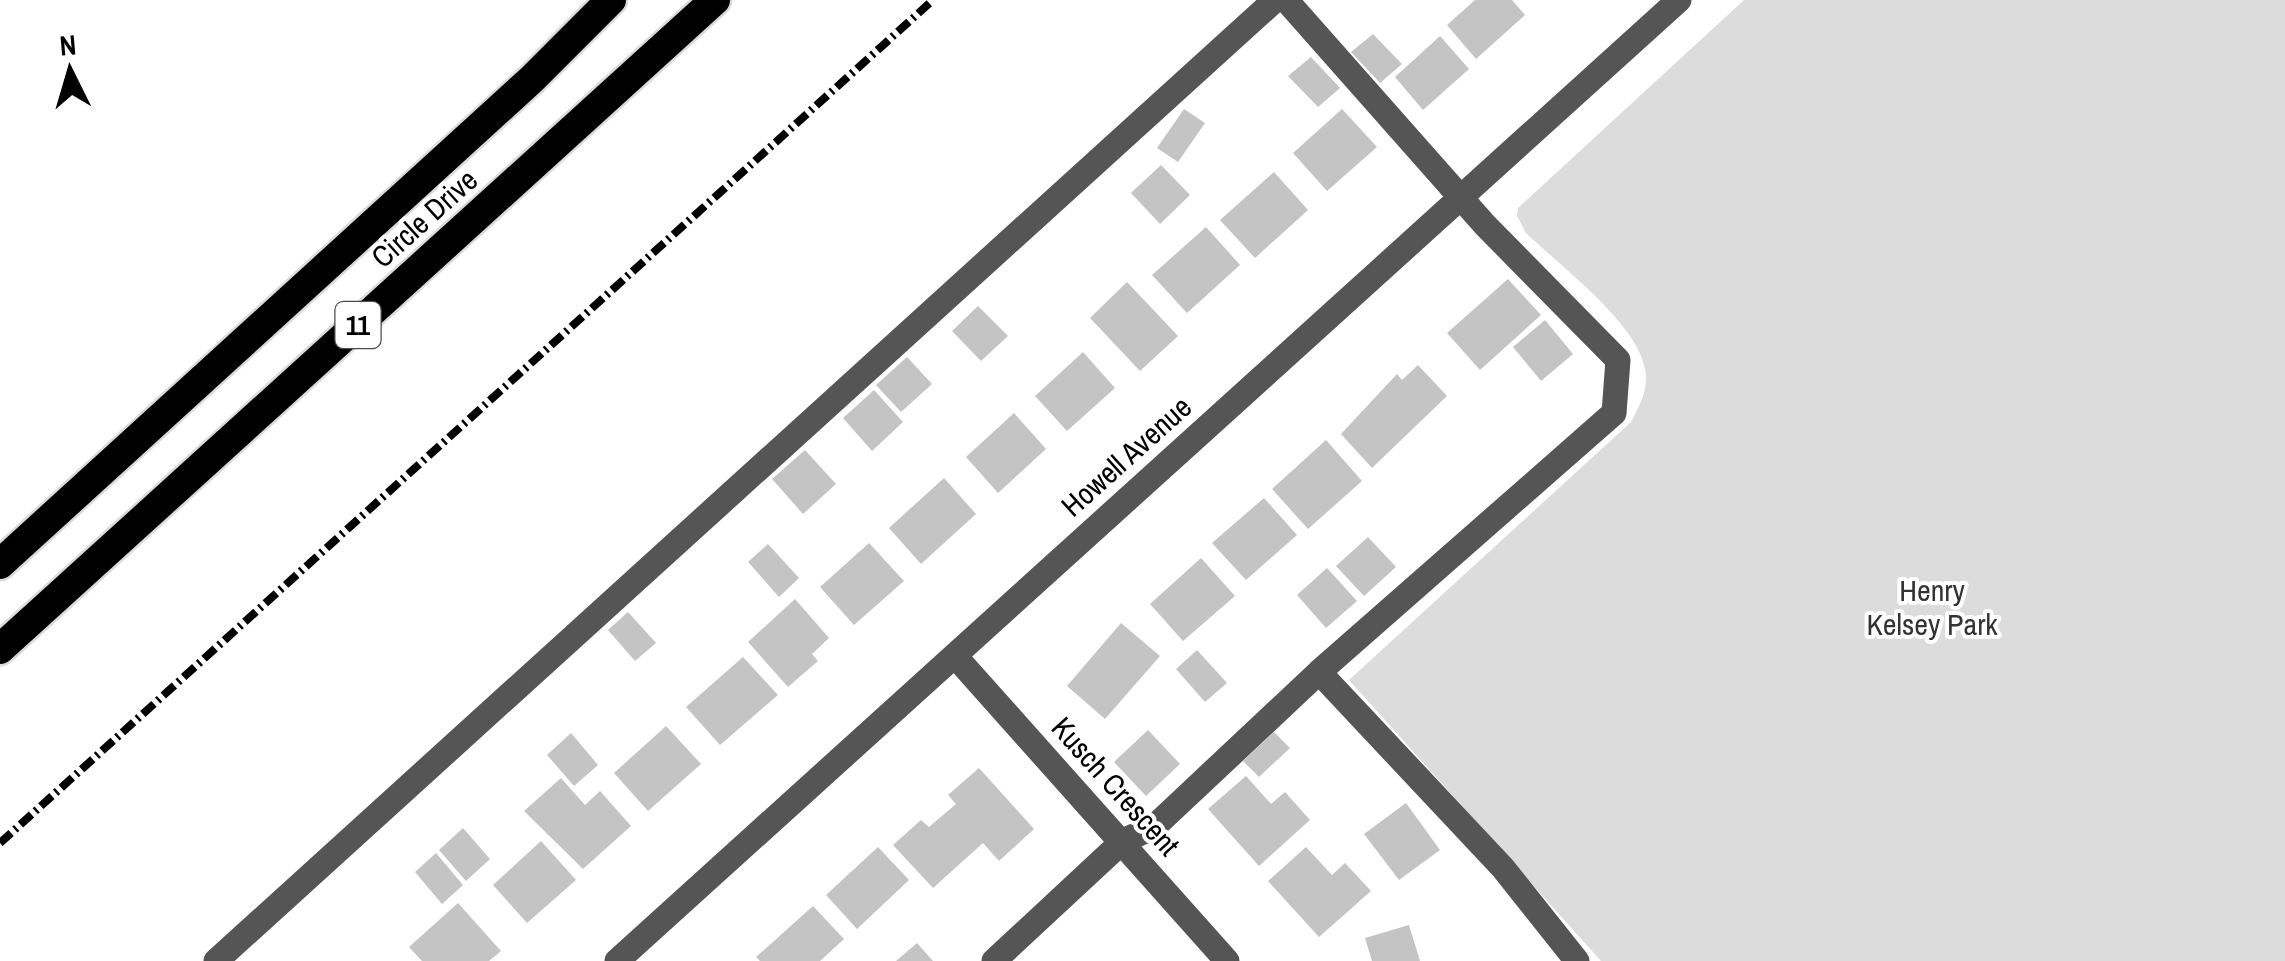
<svg xmlns="http://www.w3.org/2000/svg" width="2285" height="961" viewBox="0 0 2285 961" font-family="'Archivo Narrow',sans-serif">
<style>
.green{fill:#dcdcdc}
.building{fill:#c4c4c4}
.lines{fill:none;stroke-linecap:round;stroke-linejoin:round}
.highway-casing{stroke:#dbdbdb;stroke-width:35}
.minor{stroke:#555;stroke-width:25}
.highway{stroke:#000;stroke-width:30}
.rail{stroke:#000;stroke-width:8;stroke-dasharray:15 5 2.5 5;stroke-linecap:butt}
.labels{text-anchor:middle;dominant-baseline:central;stroke-width:8;stroke-linejoin:round;paint-order:stroke}
.shield{fill:#fff;stroke:#4c4c4c;stroke-width:2.5}
.shield-label{font-size:28px;font-weight:bold;fill:#000}
.street-label{font-size:30px;fill:#000;stroke:#fff}
.park-label{font-size:30px;fill:#333;stroke:#fff}
</style>
<rect width="100%" height="100%" fill="#fff"/>
<path class="green" d="M1744,0H2285V961H1601L1349,680L1631,422C1640,405 1649,388 1645,369C1637,323 1560,266 1526,233L1517,216L1518,208Z"/>
<path class="building" d="M1475,0H1512L1525,15L1476,59L1447,25Z
M1373,34L1402,64L1380,83L1351,52Z
M1440,36L1469,69L1423,110L1395,77Z
M1311,57L1340,88L1318,107L1288,76Z
M1184,109L1205,123L1178,162L1157,148Z
M1342,109L1377,147L1327,191L1293,153Z
M1161,165L1190,195L1160,224L1131,193Z
M1274,172L1308,210L1255,258L1220,220Z
M1206,227L1240,265L1187,313L1152,275Z
M1508,279L1541,315L1480,370L1447,333Z
M1127,282L1178,336L1140,371L1090,318Z
M978,306L1008,336L981,361L952,331Z
M1545,320L1573,354L1541,381L1513,347Z
M1083,352L1115,388L1067,431L1035,396Z
M907,357L932,384L901,412L876,385Z
M1418,365L1447,396L1372,468L1341,434L1397,374L1402,380Z
M874,390L903,422L872,451L843,418Z
M1014,413L1046,449L998,493L966,457Z
M1326,440L1362,481L1308,529L1272,489Z
M805,450L836,484L803,514L772,479Z
M944,478L976,514L921,564L889,528Z
M1264,498L1297,535L1246,580L1212,543Z
M1368,537L1396,567L1364,596L1336,566Z
M869,543L904,581L854,625L820,587Z
M768,544L799,578L779,597L748,562Z
M1201,558L1235,596L1183,641L1150,604Z
M1327,568L1357,601L1326,628L1297,595Z
M795,599L829,638L812,654L818,661L788,687L748,642Z
M628,612L656,643L635,661L608,630Z
M1121,623L1160,656L1105,719L1067,686Z
M1197,650L1227,683L1205,702L1176,669Z
M743,657L778,695L720,745L686,707Z
M666,726L701,764L648,811L614,773Z
M1148,730L1180,764L1146,796L1114,762Z
M1274,732L1290,748L1259,777L1243,761Z
M571,733L598,765L574,786L547,755Z
M979,768L1034,829L999,861L983,843L933,888L893,845L921,820L929,827L956,804L948,795Z
M1246,776L1271,804L1285,792L1310,820L1259,866L1208,809Z
M561,778L585,805L600,791L631,826L583,869L524,811Z
M1406,803L1440,850L1399,880L1364,834Z
M463,828L490,859L466,881L439,850Z
M541,841L576,880L527,923L493,885Z
M878,847L909,880L857,929L826,895Z
M1306,847L1332,875L1345,863L1371,891L1319,937L1268,881Z
M436,853L463,885L442,904L415,872Z
M458,903L501,951L489,961H422L409,947Z
M813,906L844,939L820,961H760L756,957Z
M1409,925L1420,961H1372L1365,938Z
M917,943L933,961H896Z"/>
<g class="lines">
<g class="highway-casing">
<path id="highway" d="M0,564L532,79L611,0
M0,649L715,0"/>
</g>
<path class="minor" d="M955,656L1227,961
M1319,672L1503,868L1577,961
M216,961L1275,0
M617,961L1679,0
M994,961L1123,841L1154,827L1319,672L1614,413L1618,360L1485,225L1286,0"/>
<use href="#highway" class="highway"/>
<path class="rail" d="M0,843L933,0"/>
</g>
<g class="labels">
<rect class="shield" x="335.5" y="302" width="45" height="46" rx="8"/>
<g class="shield-label">
<text x="358" y="325">11</text>
</g>
<g class="street-label">
<text transform="translate(424 218) rotate(-42)">Circle Drive</text>
<text transform="translate(1126 456) rotate(-42)">Howell Avenue</text>
<text transform="translate(1116 786) rotate(48)">Kusch Crescent</text>
</g>
<g class="park-label">
<text x="1932" y="590">Henry<tspan x="1932" dy="34">Kelsey Park</tspan></text>
</g>
</g>
<g transform="translate(70 70) rotate(355)" stroke="#ffffff" stroke-width="8" paint-order="stroke">
<path d="M0-8L18 38L0 25L-18 38Z" fill="#000000"/>
<text y="-15" font-size="28" font-weight="bold" text-anchor="middle" fill="#000000">N</text>
</g>
</svg>
